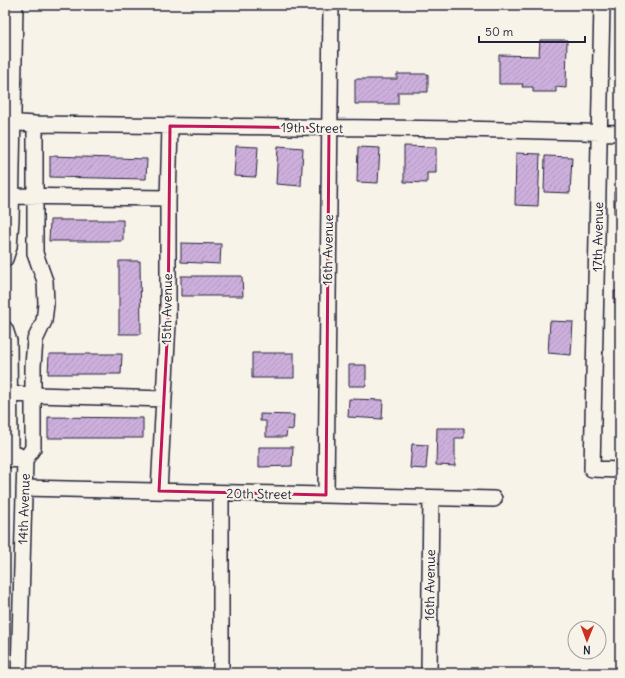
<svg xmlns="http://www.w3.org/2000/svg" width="625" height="678" viewBox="0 0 625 678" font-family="Delius,sans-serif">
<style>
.building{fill:url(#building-hatch);stroke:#22223b}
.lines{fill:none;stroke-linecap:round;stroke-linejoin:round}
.minor-casing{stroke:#22223b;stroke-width:18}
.minor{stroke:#f7f3e8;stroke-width:15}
.marked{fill:none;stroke:#c2185b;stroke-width:3;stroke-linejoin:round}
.labels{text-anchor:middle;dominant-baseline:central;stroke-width:4;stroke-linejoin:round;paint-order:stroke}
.street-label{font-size:13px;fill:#22223b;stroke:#f7f3e8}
</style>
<defs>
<pattern id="building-hatch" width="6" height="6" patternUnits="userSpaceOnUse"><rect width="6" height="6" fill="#cdafdc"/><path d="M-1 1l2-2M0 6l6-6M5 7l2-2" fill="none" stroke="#b096be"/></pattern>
</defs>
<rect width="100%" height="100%" fill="#f7f3e8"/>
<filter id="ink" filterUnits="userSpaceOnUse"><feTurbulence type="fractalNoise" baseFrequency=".025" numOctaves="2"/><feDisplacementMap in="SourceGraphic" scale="8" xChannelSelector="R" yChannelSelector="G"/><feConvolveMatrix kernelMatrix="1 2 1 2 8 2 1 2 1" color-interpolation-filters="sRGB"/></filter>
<g filter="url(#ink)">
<path class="building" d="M540,40H567L566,88L556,87V92H533V87H522L523,84H499V55L539,56Z
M397,74H428V92H398V104H355V79H397Z
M236,146L258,147L256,177L234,176Z
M278,146L303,148L301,186L276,184Z
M404,146L436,147V173H427V183L404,182Z
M358,147L380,148L378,183L357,182Z
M618,147H620V164H618Z
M516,153L540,154L538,206L515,205Z
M50,156L147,159L146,179L50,177Z
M545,156L572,157L570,193L544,192Z
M614,192H620V214H614Z
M50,220H123V241H49Z
M181,243L221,244L220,264L181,262Z
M119,261H140L141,334H119Z
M181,276H242L243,296H181Z
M614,291L620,292V303H614Z
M550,321L573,322L571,355L548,353Z
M252,353H294V378H252Z
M49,354H122L121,374H48Z
M349,365H366V386H349Z
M349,399L383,400L382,419L348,417Z
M260,414L294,415L293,430L287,429L286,437H266V421H260Z
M48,417L143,418V438H48Z
M437,428H464V438H455V466L436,465Z
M412,444L428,445L426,469L410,468Z
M259,447H293L292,466L259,467Z"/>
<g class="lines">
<g class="minor-casing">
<path id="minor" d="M602,5L592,469L620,470
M5,122L35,124L461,129L620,133
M5,196L168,198
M5,259L9,247L11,220L15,5
M5,329L9,341L10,450L25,460L19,673
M5,394L164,399
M5,459L25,460L33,448V366L35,340L44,321L46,304L45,281L35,253V124
M24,488L494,499
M159,491L168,323V202L170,126
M326,495L331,5
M221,673V493
M429,673L431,498"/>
</g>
<use href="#minor" class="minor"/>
</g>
</g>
<path class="marked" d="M170,126L329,128L326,495L159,491L168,323Z"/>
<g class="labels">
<g class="street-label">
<text transform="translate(312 128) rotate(1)">19th Street</text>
<text transform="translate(598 237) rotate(-89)">17th Avenue</text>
<text transform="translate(328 250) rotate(-89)">16th Avenue</text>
<text transform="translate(167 309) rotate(-89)">15th Avenue</text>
<text transform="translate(259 494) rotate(1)">20th Street</text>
<text transform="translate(24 509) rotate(-88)">14th Avenue</text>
<text transform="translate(430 585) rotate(-89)">16th Avenue</text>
</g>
</g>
<rect width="625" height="678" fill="none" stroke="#f7f3e8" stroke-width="20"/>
<rect x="10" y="10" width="605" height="658" fill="none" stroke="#22223b" stroke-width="1.5" filter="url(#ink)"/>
<g transform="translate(587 640) rotate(181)"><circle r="19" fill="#f7f3e8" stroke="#a29fa3"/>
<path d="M0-3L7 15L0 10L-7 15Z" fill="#c8321e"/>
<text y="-6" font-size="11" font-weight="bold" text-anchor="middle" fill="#22223b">N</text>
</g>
<path d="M479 36v6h106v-6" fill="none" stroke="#22223b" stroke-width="2"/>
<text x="485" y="36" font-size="12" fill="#22223b" stroke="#f7f3e8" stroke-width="3" paint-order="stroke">50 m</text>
</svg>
